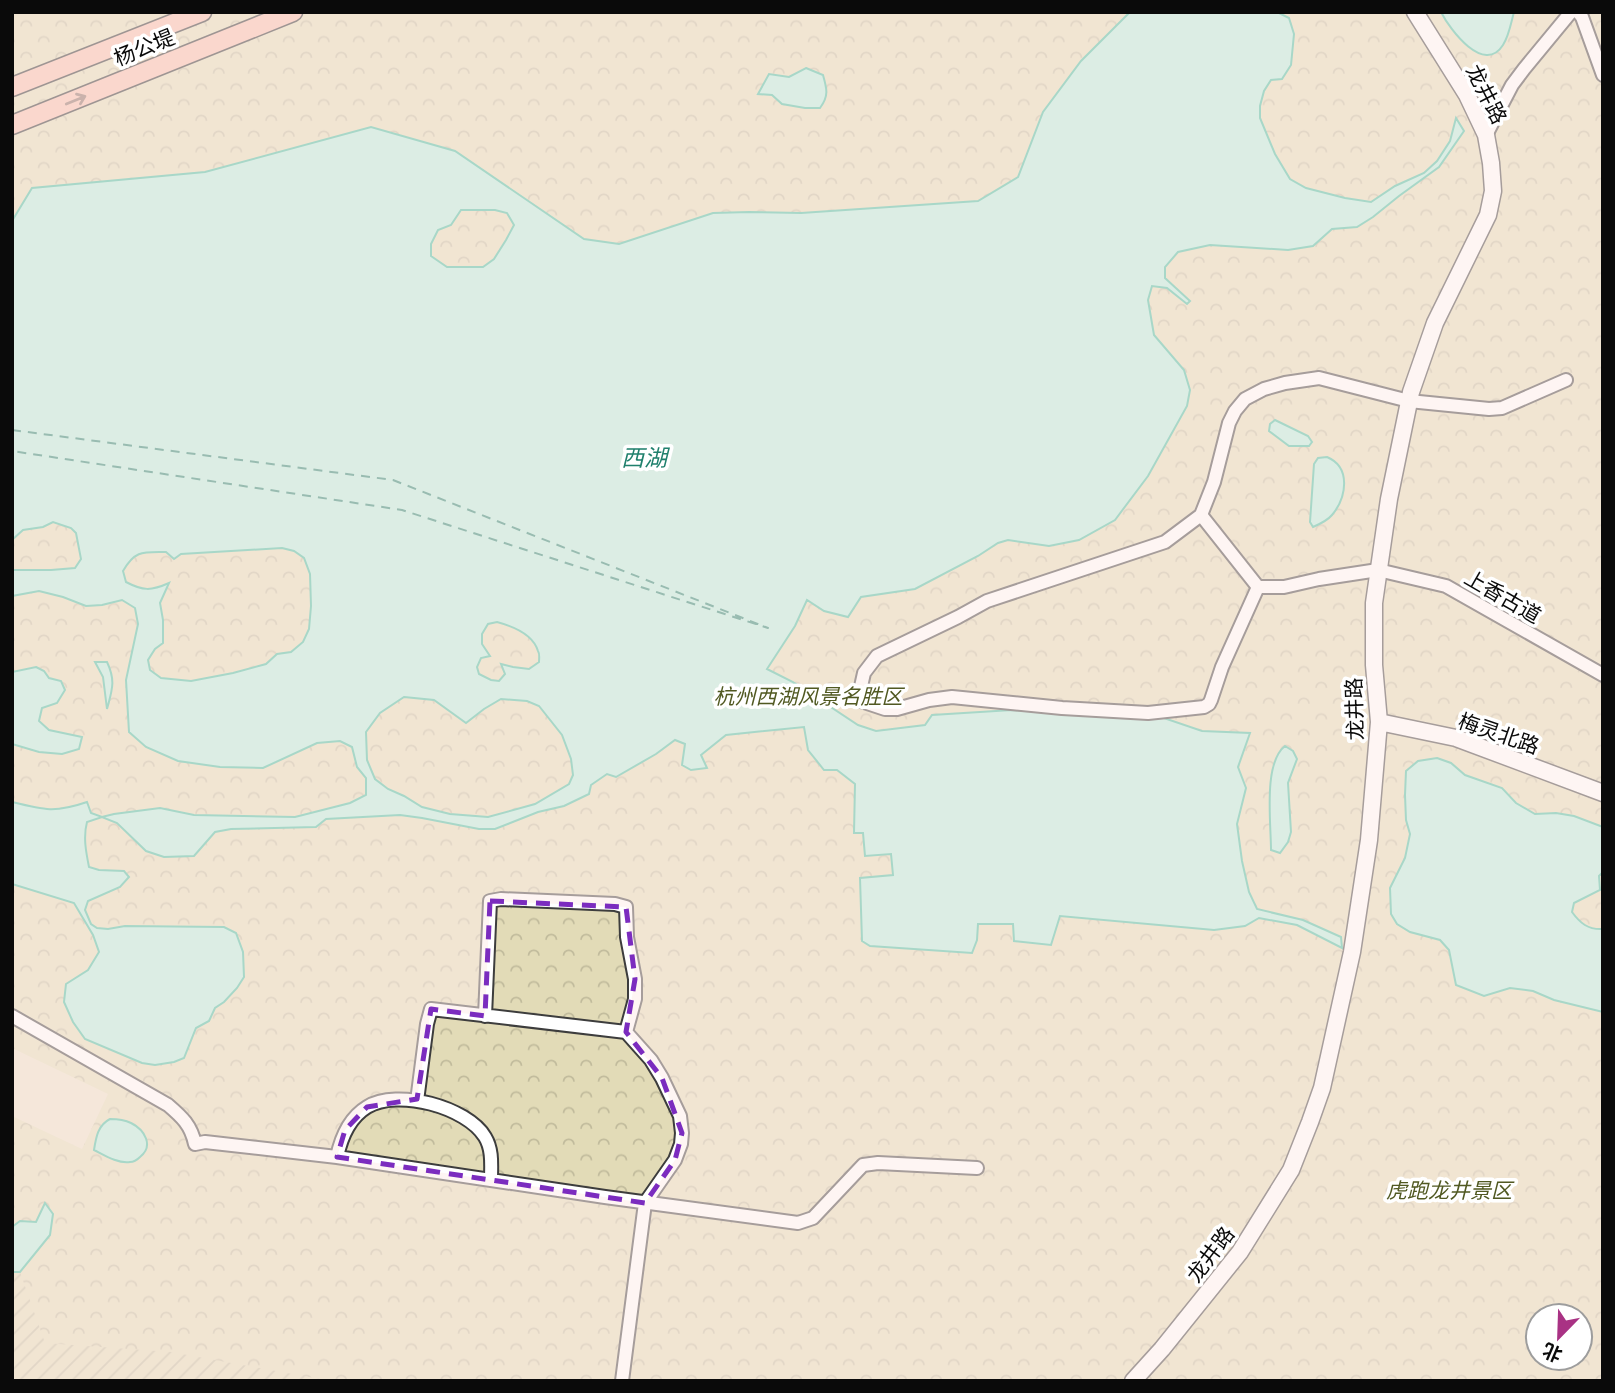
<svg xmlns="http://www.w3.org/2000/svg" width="1615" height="1393" viewBox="0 0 1615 1393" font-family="'PT Serif','Noto Sans SC',serif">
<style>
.park{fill:url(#park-crowns);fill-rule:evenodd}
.garden{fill:url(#garden-furrows)}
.pitch{fill:#ebe0c8}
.water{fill:#b3eede;stroke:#42bd9f;stroke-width:2;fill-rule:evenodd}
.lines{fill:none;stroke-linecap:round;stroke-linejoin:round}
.ferry{stroke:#20806d;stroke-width:2;stroke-dasharray:9 7;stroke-linecap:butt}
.minor-casing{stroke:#3d3d3d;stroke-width:16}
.tertiary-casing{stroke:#3d3d3d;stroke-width:19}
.secondary-casing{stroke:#2c2c2c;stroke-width:21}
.minor{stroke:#fff;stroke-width:12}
.tertiary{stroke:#fff;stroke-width:16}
.secondary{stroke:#f6bdaa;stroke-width:18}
.oneway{stroke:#8c6c62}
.marked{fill:none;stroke:#7b2cbf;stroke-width:5;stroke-dasharray:14 9;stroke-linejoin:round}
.labels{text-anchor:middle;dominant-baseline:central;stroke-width:7;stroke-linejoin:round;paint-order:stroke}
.street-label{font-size:21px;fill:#0a0a0a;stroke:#fff}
.park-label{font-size:21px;font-style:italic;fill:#515922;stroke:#fff}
.water-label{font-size:23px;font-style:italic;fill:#20806d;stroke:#fff}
</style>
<defs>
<pattern id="park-crowns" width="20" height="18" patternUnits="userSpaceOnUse" patternTransform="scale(1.75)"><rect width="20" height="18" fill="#e2dbb7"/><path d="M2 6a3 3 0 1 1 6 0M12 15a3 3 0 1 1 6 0" fill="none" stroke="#c1bb9c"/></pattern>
<pattern id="garden-furrows" width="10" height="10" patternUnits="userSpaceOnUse" patternTransform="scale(1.75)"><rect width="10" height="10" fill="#e2dbb7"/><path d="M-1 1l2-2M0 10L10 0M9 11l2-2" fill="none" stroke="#c1bb9c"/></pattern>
</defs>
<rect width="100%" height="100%" fill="#fdece9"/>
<path class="park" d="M12,12H1603V1381H12ZM1538,1316H1580V1358H1538Z"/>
<path class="garden" d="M12,1266L20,1272L45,1343L171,1352L331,1381H12Z"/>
<path class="pitch" d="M12,1048L108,1094L82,1149L12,1116Z"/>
<path class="water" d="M1130,12H1277L1289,18L1294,34L1291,65L1282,79L1271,80L1264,91L1260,106V118L1275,154L1290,179L1306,188L1345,198L1371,202L1395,186L1424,173L1437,161L1450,141L1456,118L1464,131L1439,167L1399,196L1373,217L1357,227L1332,229L1313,246L1288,250L1210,245L1178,252L1165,267V278L1190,301L1187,304L1167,288L1152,286L1148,300L1154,335L1184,370L1190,390L1187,406L1148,476L1115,520L1079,540L1049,546L1008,540L998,543L978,556L915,589L861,597L848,617L824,611L807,600L795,626L767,669L793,682L858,725L876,731L925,725L932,715L1012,710L1161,717L1202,731L1250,733L1238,767L1246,788L1237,824L1242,861L1249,892L1257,909L1303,920L1341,937L1342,948L1297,925L1259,918L1245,926L1214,930L1060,916L1051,945L1014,941L1013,924H978L977,940L972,953L870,946L862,941L860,878L893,875L891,854L865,856L863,833H854L855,784L837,770H824L808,750L804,727L726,735L701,755L707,768L691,770L682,765L685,744L675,740L656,754L616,777L607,774L591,785L589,794L564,806L538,812L495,829H479L422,818L400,815L326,819L316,827L231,829L215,832L194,856L164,857L146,851L117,823L102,817L87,822C83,837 86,852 89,867L99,870L124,871L129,877L120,887L88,901L85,910L91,924L97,928L108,929L125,926L224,927L236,933L243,952L244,977L237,988L224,1002L215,1008L209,1021L196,1028L184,1058L174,1062L155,1065L142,1063L85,1039L73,1022L64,1002L66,984L88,970L99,952L93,935L74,903L12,884V802C44,810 55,813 87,802L91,813L102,817L114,814L160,808L194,815L295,817L350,803L366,795V778L357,767L352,747L340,741L317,743L263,768L220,767L178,761L146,747L129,732L126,680L138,624L135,608L122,600L102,605L86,606L63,597L39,591L12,596V570H51L75,568L81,559L76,533L71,528L53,522L43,527L23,530L12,540V221L32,188L205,172L371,127L455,151L584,239L619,244L713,213L749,212L801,213L978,201L1018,177L1043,112L1081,61ZM461,210H495L507,213L514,225L506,240L494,259L483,267H447L431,256V244L438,230L451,225ZM282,548L294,551L304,558L310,574L311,606L309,629L303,642L291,652L277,654L266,664L233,673L191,681L161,678L150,670L148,660L155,649L163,643V620L160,603L169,583C151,591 143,591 126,582L123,571C135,550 143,552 166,552L174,559L181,554ZM497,622C512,626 533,634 538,651C540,654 539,658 539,662L529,669L513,667L501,664L505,674L499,681L491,680L479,674L477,667L481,658L490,656L482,644V634L488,624ZM404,697L434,700L466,723L484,709L501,699L527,701L539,706L562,735L571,759L573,775L569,784L535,804L488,817L450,814L422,807L404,796L388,789L375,779L367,760L366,732L380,713Z
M1441,12H1514C1511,23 1509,36 1503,45C1484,75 1450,30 1441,12Z
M806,68L823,75C827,89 829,96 820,108H805L782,104L772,95L758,94L769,74L789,77Z
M1275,420L1308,436L1312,442L1309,446H1289L1269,431L1270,424Z
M1327,457C1351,467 1347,497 1332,515C1327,521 1320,524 1313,527L1310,522L1314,464L1318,458Z
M95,662H107C116,681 112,690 107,709L103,677Z
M36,667L44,671L49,678L61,681L65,690L57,703L42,708L39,721L49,730L82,737L79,749L62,754L39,752L12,744V672Z
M1285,746L1293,751L1297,759L1288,783L1291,832L1288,842L1280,853L1271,850C1271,823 1263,763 1285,746Z
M1437,758L1451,763L1465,775L1502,788L1516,803L1535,814L1556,813L1574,816L1603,827V872L1599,876L1600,890L1574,903L1572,912C1580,923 1588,930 1603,929V1012L1554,1000L1533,991L1510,988L1484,996L1456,985L1449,950L1440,940L1410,932L1397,924L1391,914L1390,888L1405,858L1410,834L1406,820L1405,795L1406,771L1418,761Z
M110,1119C117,1119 125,1120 131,1123C145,1130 154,1146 140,1157C137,1160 134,1162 130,1162C118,1164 104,1155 94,1150C96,1137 98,1125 110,1119Z
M45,1203L53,1214L50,1235L20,1272H12V1227L20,1221L36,1222Z"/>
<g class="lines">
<path class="ferry" d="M12,430L393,480L768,628L402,510L12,451"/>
<g class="minor-casing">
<path id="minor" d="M1578,12L1582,17L1603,75
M1486,135L1512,85L1524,69L1571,12
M1201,515L1258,587H1284L1319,579L1378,570L1446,586L1603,675
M1258,587L1222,667L1211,700L1209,704L1204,707L1148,713L1062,708L952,697L929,700L897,709H885L858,700L864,673L877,656L958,617L987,601L1165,542L1201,515L1214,482L1229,423L1235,411L1245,399L1264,389L1285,383L1319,378L1409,401L1489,409L1502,408L1566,380
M12,1016L168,1105C182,1117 191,1125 195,1144L205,1142L337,1157L605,1197L798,1223L813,1218L863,1165L878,1163L977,1168
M485,1016L490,901L501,899L615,904L626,907L627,937L635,979V999L626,1032
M417,1101L427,1024L431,1009L626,1032L651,1060L662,1078L680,1116L682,1133L681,1144L675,1160L645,1203L622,1381
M337,1157C341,1138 349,1118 367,1107C397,1088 467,1107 485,1137C493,1150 491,1166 491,1180"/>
</g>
<g class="tertiary-casing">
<path id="tertiary" d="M1379,722L1456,738L1603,793
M1133,1381L1162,1349L1240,1252L1291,1170L1310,1122L1322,1088L1352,952L1369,840L1379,722L1374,665V603L1389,499L1411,392L1435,323L1488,215L1493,191L1491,163L1486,135L1467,95L1415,12"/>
</g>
<g class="secondary-casing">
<path id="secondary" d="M12,87L202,12
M12,125L293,12"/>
</g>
<use href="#minor" class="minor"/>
<use href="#tertiary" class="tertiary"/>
<use href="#secondary" class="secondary"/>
</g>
<defs><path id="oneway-shaft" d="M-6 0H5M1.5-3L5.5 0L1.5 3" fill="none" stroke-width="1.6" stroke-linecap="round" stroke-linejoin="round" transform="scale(1.75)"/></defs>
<use class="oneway" href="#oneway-shaft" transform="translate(76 100) rotate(-22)"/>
<path d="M0 0H1615V1393H0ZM490,901L626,907L635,979L626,1032L662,1078L682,1133L675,1160L645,1203L337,1157L345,1130L367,1107L417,1099L431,1009L485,1016Z" fill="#fdece9" fill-opacity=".55" fill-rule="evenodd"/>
<path class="marked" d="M490,901L626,907L635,979L626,1032L662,1078L682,1133L675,1160L645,1203L337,1157L345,1130L367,1107L417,1099L431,1009L485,1016Z"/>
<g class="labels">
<g class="street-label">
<text transform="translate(144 47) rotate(-22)">杨公堤</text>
<text transform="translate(1487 94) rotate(63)">龙井路</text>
<text transform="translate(1503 596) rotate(30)">上香古道</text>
<text transform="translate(1354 709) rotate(-92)">龙井路</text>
<text transform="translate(1499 733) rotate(19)">梅灵北路</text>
<text transform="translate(1210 1254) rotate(-53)">龙井路</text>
</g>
<g class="park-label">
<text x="808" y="696">杭州西湖风景名胜区</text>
<text x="1449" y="1190">虎跑龙井景区</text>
</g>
<g class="water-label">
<text x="644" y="457">西湖</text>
</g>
</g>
<rect width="1615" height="1393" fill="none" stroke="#0a0a0a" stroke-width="28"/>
<g transform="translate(1559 1337) rotate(203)"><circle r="33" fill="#ffffff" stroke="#9d9d9d" stroke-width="2"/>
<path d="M0-5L12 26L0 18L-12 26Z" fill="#a93284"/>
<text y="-10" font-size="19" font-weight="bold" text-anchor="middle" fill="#0a0a0a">北</text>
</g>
</svg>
